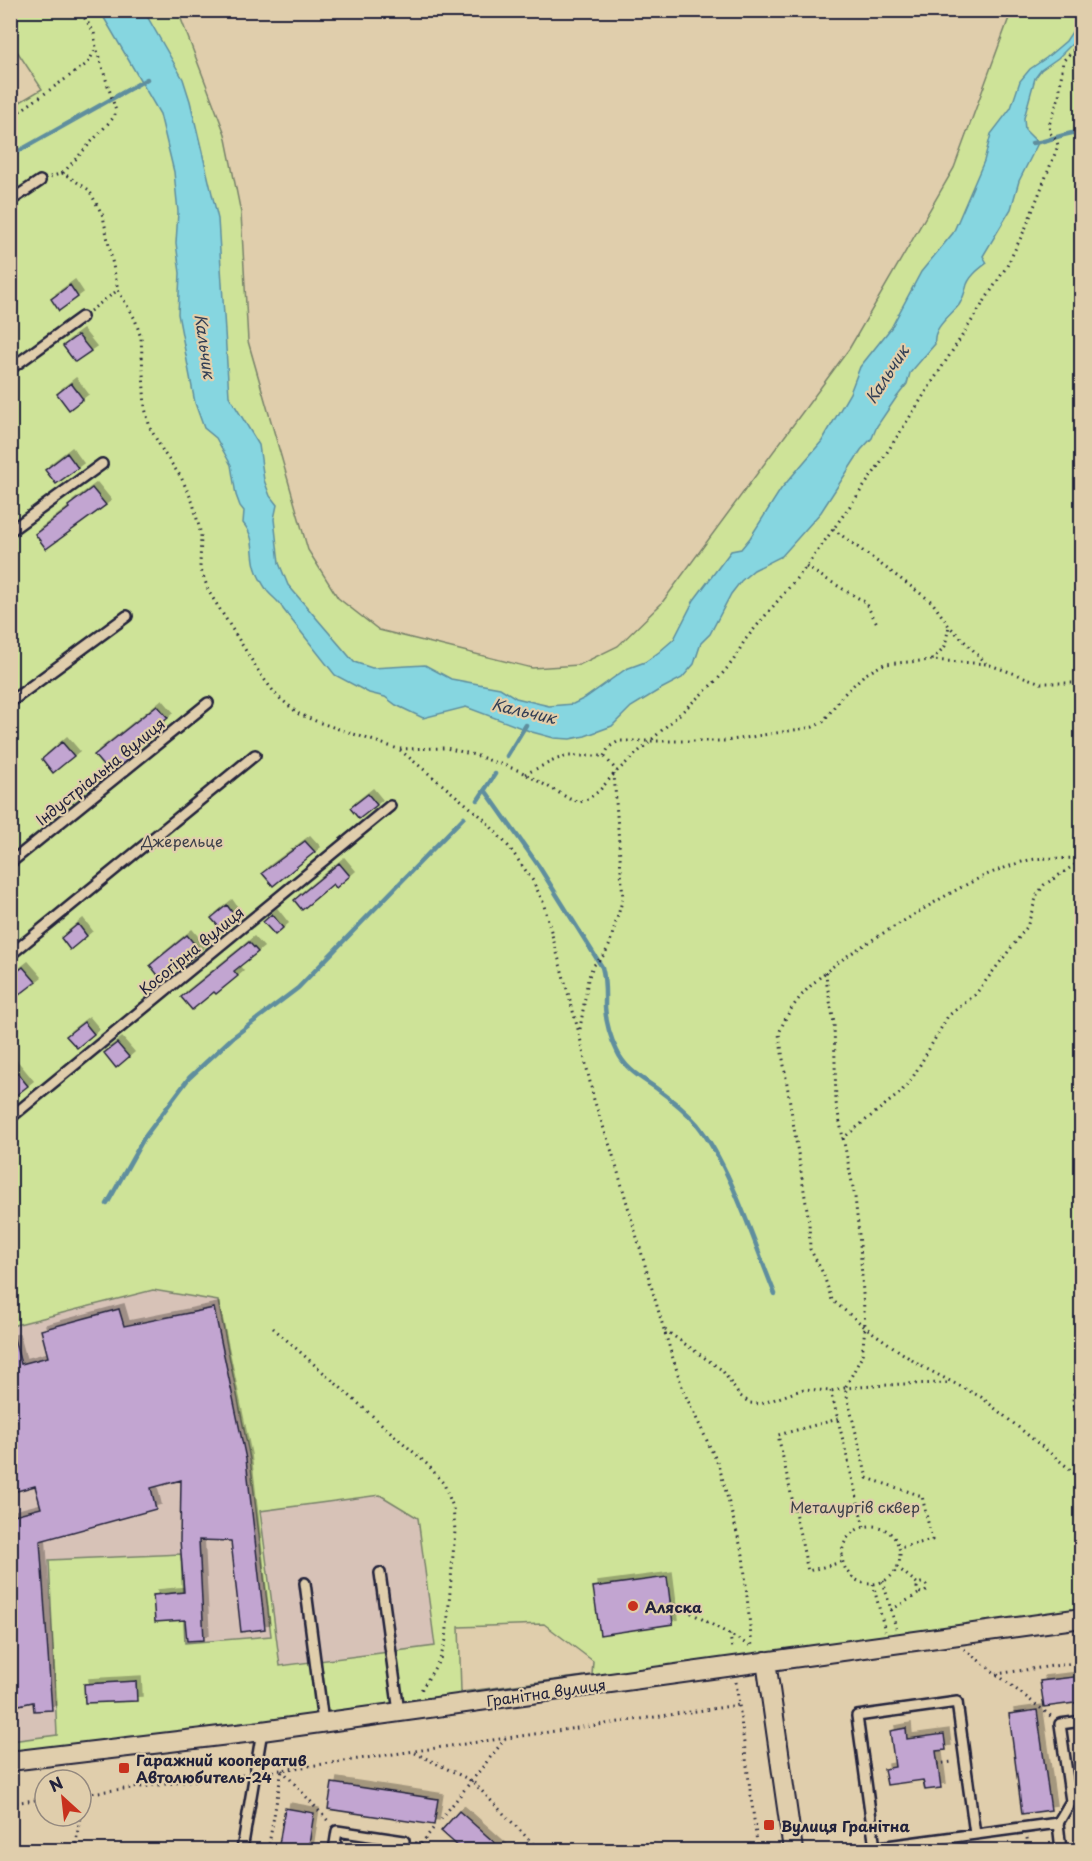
<svg xmlns="http://www.w3.org/2000/svg" width="1092" height="1861" viewBox="0 0 1092 1861" font-family="'Playpen Sans',sans-serif">
<style>
.built{fill:#d7c2b7}
.green{fill:#cee398;stroke:#78826a;stroke-width:1.5;fill-rule:evenodd}
.water{fill:#86d6e0;stroke:#5e8e9e;stroke-width:1.5}
.lines{fill:none;stroke-linecap:round;stroke-linejoin:round}
.stream{stroke:#5e8e9e;stroke-width:4.5}
.building{fill:#c2a5d1;stroke:#22223b;stroke-width:1.5;filter:url(#shadow)}
.lane-casing{stroke:#22223b;stroke-width:14}
.street-casing{stroke:#22223b;stroke-width:22}
.path{stroke:#22223b;stroke-width:3;stroke-dasharray:1.5 4.5;stroke-linecap:butt}
.lane{stroke:#e0ceac;stroke-width:9}
.street{stroke:#e0ceac;stroke-width:18}
.poi-dot{fill:#c8321e;stroke:#e0ceac;stroke-width:2}
.labels{text-anchor:middle;dominant-baseline:central;stroke-width:4.5;stroke-linejoin:round;paint-order:stroke}
.street-label{font-size:15px;fill:#22223b;stroke:#e0ceac}
.park-label{font-size:15px;fill:#3c3f49;stroke:#e0ceac}
.poi-label{font-size:15px;font-weight:bold;fill:#22223b;stroke:#e0ceac;text-anchor:start}
.water-label{font-size:16px;font-style:italic;fill:#313d54;stroke:#e0ceac}
</style>
<defs>
<filter id="shadow"><feDropShadow dx="5" dy="-5" stdDeviation="0" flood-color="#0004"/></filter>
</defs>
<rect width="100%" height="100%" fill="#e0ceac"/>
<filter id="ink" filterUnits="userSpaceOnUse"><feTurbulence type="fractalNoise" baseFrequency=".0167" numOctaves="2"/><feDisplacementMap in="SourceGraphic" scale="12" xChannelSelector="R" yChannelSelector="G"/><feConvolveMatrix kernelMatrix="1 2 1 2 8 2 1 2 1" color-interpolation-filters="sRGB"/></filter>
<g filter="url(#ink)">
<path class="built" d="M153,1290L218,1301L250,1459L271,1636L185,1643L49,1561L57,1736L11,1741V1326Z
M380,1495L418,1518L435,1646L280,1666L260,1511Z"/>
<path class="green" d="M11,11H178L225,134L241,213L248,341L308,550L338,598L379,630L532,668L579,665L618,646L661,604L849,349L954,168L1010,15V11H1081V1619L11,1761V1741L57,1735L49,1560L181,1554L185,1643L271,1636L250,1459L218,1301L153,1290L11,1326L10,108L42,89L11,42ZM380,1495L418,1518L435,1646L280,1666L260,1511ZM544,1624L593,1661L592,1675L461,1692L459,1627Z"/>
<path class="water" d="M100,11H144L183,79L190,101L218,219L229,396L259,445L264,480L270,496L277,505L274,519L279,563L288,585L354,662L372,668L425,665L451,679L500,688L516,698L549,706L573,704L585,698L626,669L645,662L659,652L674,639L694,600L731,551L741,549L750,538L781,489L822,441L850,393L860,367L891,328L921,272L953,233L984,161L991,134L1011,108L1020,81L1030,69L1046,58L1066,41L1074,29L1081,12L1082,34L1058,58L1041,70L1035,78L1024,118L1025,130L1038,143L1019,181L1011,209L983,256L987,263C979,269 968,277 966,288C964,294 963,299 959,305C950,316 932,328 935,344L910,373L907,384L896,398L877,426L872,438L861,450L821,512L782,556L754,570L741,581L731,594L710,634L701,643L694,664L682,678L659,690L631,707L612,726L585,736L570,739L554,738L532,732L466,707L423,718L396,705L385,697L369,693L335,675L283,609C279,601 274,599 268,592C264,586 259,578 257,572C249,553 258,541 243,523L244,511L240,506L236,495L231,465L216,438L204,428L195,403L178,314L180,273L176,243L178,212L174,172L160,114Z"/>
<g class="lines">
<path class="stream" d="M1032,143C1047,143 1063,132 1082,132
M10,156L147,79
M507,756L526,725
M485,790L538,865L602,967C606,981 605,993 605,1007C606,1022 610,1037 617,1051C625,1069 640,1077 656,1088C671,1099 685,1110 697,1124C731,1167 754,1243 775,1294
M478,800L495,774
M107,1204L144,1138L189,1078L232,1038L298,988L464,817"/>
</g>
<path class="building" d="M70,285L78,297L59,311L51,299Z
M78,335L91,351L75,362L63,346Z
M71,383L83,399L69,410L57,394Z
M67,453L78,468L56,484L45,470Z
M92,488L106,505L46,549L35,534L69,508L68,506Z
M157,705L168,718L129,751L133,755L110,774L94,755Z
M62,742L74,756L53,773L42,759Z
M368,794L377,805L359,819L350,808Z
M305,841L315,852L273,886L262,873Z
M339,863L350,876L336,888L333,884L302,910L294,900Z
M227,905L234,915L219,927L211,918Z
M272,914L283,928L275,935L263,922Z
M78,924L87,936L70,950L61,938Z
M187,935L200,951L186,963L183,959L160,978L150,965Z
M249,942L258,952L234,971L238,976L216,994L214,992L192,1010L181,997Z
M23,967L36,982L19,995L10,985V977Z
M84,1022L94,1034L77,1048L66,1036Z
M117,1043L129,1057L116,1068L104,1053Z
M10,1064L28,1086L10,1100Z
M214,1308L246,1459L265,1629L241,1632L231,1541L199,1540L204,1640L187,1641L185,1620L155,1622L153,1595L184,1592L180,1540L181,1480L151,1488L156,1509L40,1541L52,1710L34,1711L33,1702L10,1707V1516L41,1508L35,1486L10,1493V1422H16L10,1401V1340L14,1339L21,1364L48,1357L41,1330L119,1309L124,1326Z
M667,1577L673,1624L600,1635L593,1587Z
M1082,1676V1702L1044,1707L1040,1681Z
M136,1681L137,1701L85,1703L84,1684Z
M1037,1710L1051,1810L1022,1814L1009,1714Z
M906,1728L907,1739L944,1734L946,1750L936,1751L941,1788L925,1790L923,1780L887,1785L884,1769L895,1767L890,1731Z
M332,1783L438,1799L434,1825L328,1809Z
M285,1808L314,1813L308,1851H278Z
M459,1811L504,1851H464L460,1848L441,1831Z"/>
<g class="lines">
<g class="lane-casing">
<path id="lane" d="M1081,10L1082,11
M10,201L40,181
M10,369L82,317
M10,531L102,464
M10,702L127,616
M10,863L208,703
M10,955L255,755
M10,1118L390,806
M380,1573L399,1712
M305,1583L323,1722
M875,1848L857,1716L957,1702L975,1834
M242,1850L262,1731
M334,1850L337,1831L404,1841
M857,1850L1058,1823
M1061,1850L1058,1823L1071,1801L1060,1724L1082,1721"/>
</g>
<g class="street-casing">
<path id="street" d="M766,1661L793,1850
M10,1761L262,1731L1082,1618"/>
</g>
<path class="path" d="M10,118L88,63L96,48L94,32L79,10
M63,173L114,117L116,111L96,48
M50,177L63,173L89,190L103,216L118,290L135,319L141,338L145,408L150,428L164,453L181,477L193,503L201,535L200,567L209,592L261,675L277,696L299,714L318,722L398,749L446,748L475,755L520,771L570,799L580,802L588,799L599,791L614,774L718,679L733,661L745,640L806,567L875,471L1007,266L1026,227L1058,146L1057,141L1050,133L1049,125L1059,97L1063,61L1082,41
M90,311L118,290
M833,529L932,602L949,626L986,663
M806,567L865,602L878,625
M932,660L945,646L949,626
M400,750L483,818L509,847L533,881L543,902L579,1033L594,1100L612,1152L664,1330L683,1390L719,1466L743,1555L752,1647
M604,756L609,747L619,741H726L813,727L823,722L842,696L864,675L884,664L932,660L987,664L1041,683H1082
M525,774L557,759L568,756H604L617,771
M1082,857C1066,860 1051,857 1036,859C1027,860 1018,863 1010,866C976,877 943,897 912,916C866,944 797,979 779,1034L809,1222L810,1249L823,1273L832,1300L865,1327L919,1365L981,1397L1082,1479
M826,972L827,985L834,1023L836,1103L855,1197L860,1244L865,1327L862,1356L845,1388L867,1478L922,1496L932,1540L899,1548
M580,1029L588,979L593,966L604,955L609,946L623,898L614,774
M842,1139L900,1093L913,1077L948,1016L975,995L1027,927L1037,895L1044,885L1082,860
M273,1328L428,1465L444,1484L453,1507L455,1531L446,1640L440,1659L420,1692
M665,1330L722,1370L739,1395L750,1403L761,1404L804,1389L831,1391L845,1388L902,1384L951,1383
M1082,1364L1073,1399L1082,1457
M831,1391L864,1527
M838,1419L778,1435L808,1571L842,1562
M842 1555a29 29 0 1 1 58 0a29 29 0 1 1-58 0Z
M897,1567L918,1584
M883,1581L896,1628
M917 1588a5 5 0 1 1 10 0a5 5 0 1 1-10 0Z
M873,1584L885,1631
M670,1601L752,1647
M891,1610L920,1593
M730,1634L732,1650
M964,1649L1052,1717
M996,1674L1082,1662
M736,1682L758,1850
M415,1753L472,1781L539,1850
M937,1764L953,1762
M282,1770L330,1823
M267,1772L739,1705
M81,1794L243,1775
M10,1803L45,1799
M81,1811L84,1794
M441,1819L505,1739
M1027,1838L1029,1850
M415,1843L421,1844L429,1850
M421,1844L435,1826
M75,1850L80,1816
M268,1850L282,1770"/>
<use href="#lane" class="lane"/>
<use href="#street" class="street"/>
</g>
</g>
<g class="poi-dot">
<circle cx="633" cy="1606" r="6"/>
<rect x="118" y="1762" width="12" height="12" rx="3"/>
<rect x="763" y="1819" width="12" height="12" rx="3"/>
</g>
<g class="labels">
<g class="street-label">
<text transform="translate(100 771) rotate(-39)">Індустріальна вулиця</text>
<text transform="translate(191 950) rotate(-39)">Косогірна вулиця</text>
<text transform="translate(546 1692) rotate(-8)">Гранітна вулиця</text>
</g>
<g class="park-label">
<text x="182" y="840">Джерельце</text>
<text x="855" y="1506">Металургів сквер</text>
</g>
<g class="poi-label">
<text x="645" y="1606">Аляска</text>
<text x="136" y="1759">Гаражний кооператив<tspan x="136" dy="17">Автолюбитель-24</tspan></text>
<text x="781" y="1825">Вулиця Гранітна</text>
</g>
<g class="water-label">
<text transform="translate(206 346) rotate(82)">Кальчик</text>
<text transform="translate(886 374) rotate(-57)">Кальчик</text>
<text transform="translate(524 710) rotate(13)">Кальчик</text>
</g>
</g>
<rect width="1092" height="1861" fill="none" stroke="#e0ceac" stroke-width="36"/>
<rect x="18" y="18" width="1056" height="1825" fill="none" stroke="#22223b" stroke-width="2" filter="url(#ink)"/>
<g transform="translate(63 1798) rotate(333)"><circle r="28" fill="#e0ceac" stroke="#94897f" stroke-width="1.5"/>
<path d="M0-4.5L10 22L0 15L-10 22Z" fill="#c8321e"/>
<text y="-9" font-size="16" font-weight="bold" text-anchor="middle" fill="#22223b">N</text>
</g>
</svg>
